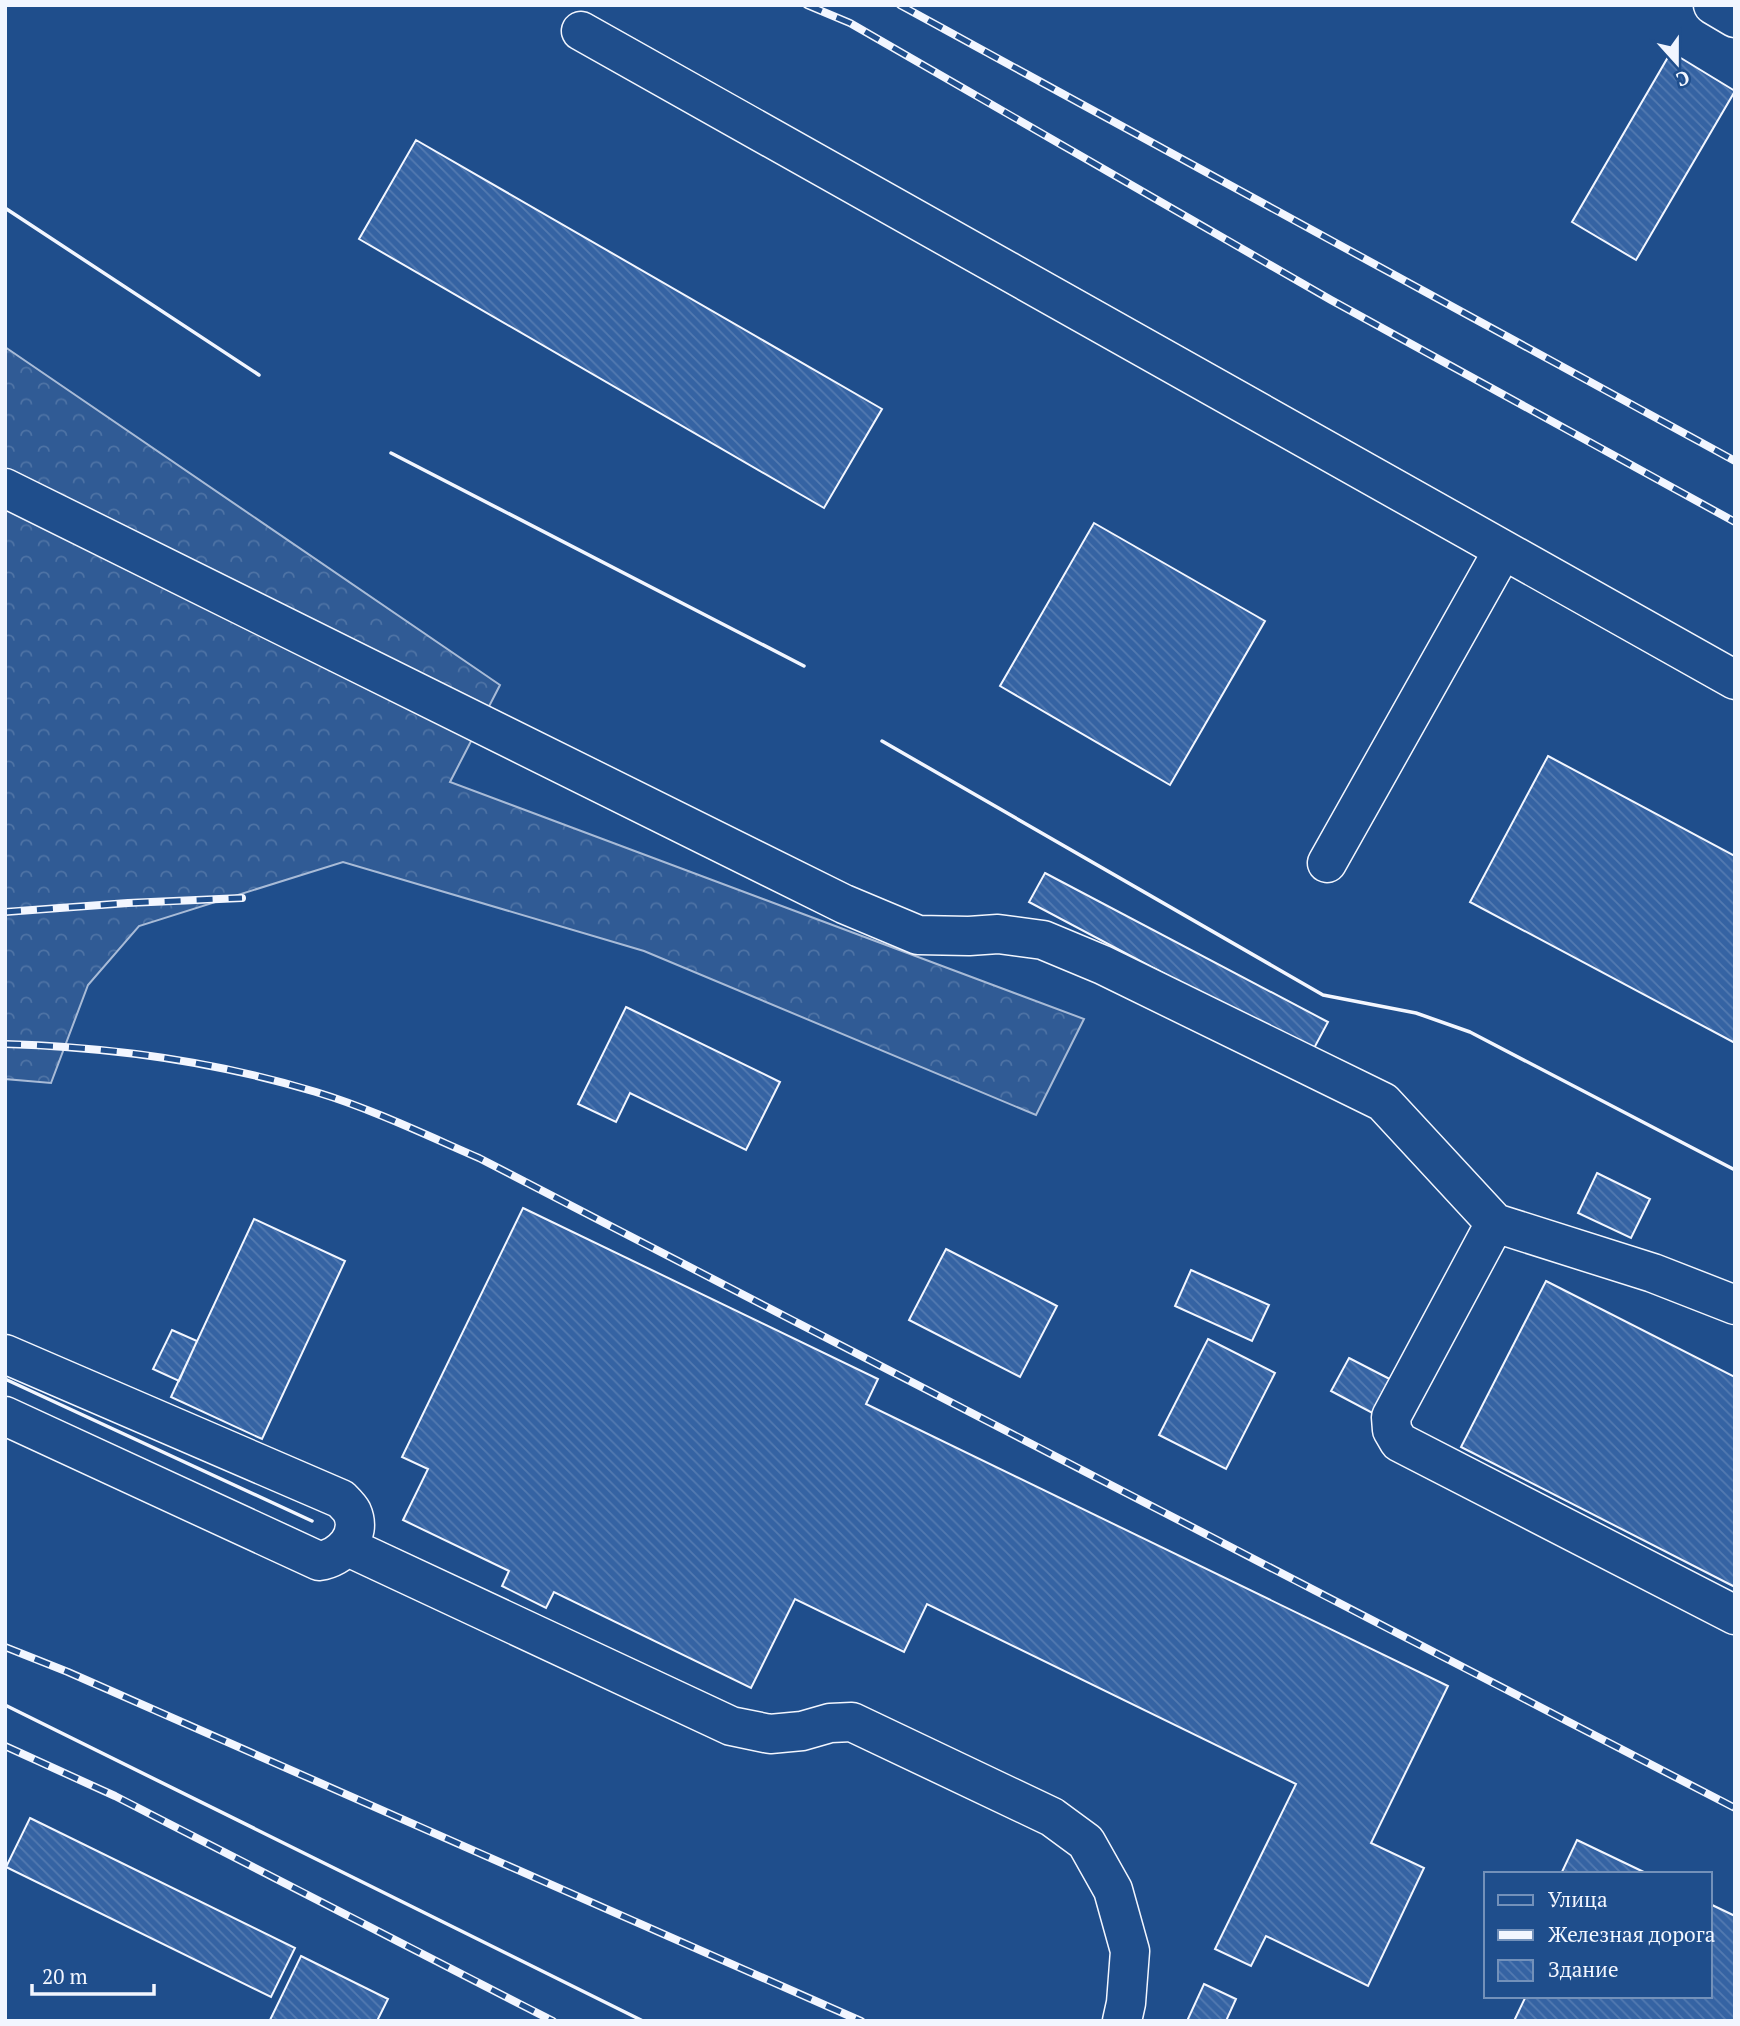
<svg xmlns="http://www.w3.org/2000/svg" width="1740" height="2026" viewBox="0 0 1740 2026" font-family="'PT Serif',serif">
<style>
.forest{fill:url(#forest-crowns);stroke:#a8bbd7;stroke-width:2}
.building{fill:url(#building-back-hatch);stroke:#f2f6ff;stroke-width:2}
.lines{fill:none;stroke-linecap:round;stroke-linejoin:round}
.minor-casing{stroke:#f2f6ff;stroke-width:41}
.minor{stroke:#1f4e8c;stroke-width:38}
.rail-casing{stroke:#f2f6ff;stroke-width:8}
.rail{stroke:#1f4e8c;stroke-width:5;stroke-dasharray:16;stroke-linecap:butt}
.wall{stroke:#f2f6ff;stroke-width:3.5}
</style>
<defs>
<pattern id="forest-crowns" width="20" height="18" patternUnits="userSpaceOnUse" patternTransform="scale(1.75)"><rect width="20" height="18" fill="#305b95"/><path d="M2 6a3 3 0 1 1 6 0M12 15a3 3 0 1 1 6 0" fill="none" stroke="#4e73a5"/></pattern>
<pattern id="building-back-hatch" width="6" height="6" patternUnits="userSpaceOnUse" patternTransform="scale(1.75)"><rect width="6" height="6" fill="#3563a3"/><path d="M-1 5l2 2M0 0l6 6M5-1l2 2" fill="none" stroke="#537ab1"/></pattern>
</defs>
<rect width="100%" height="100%" fill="#1f4e8c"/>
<path class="forest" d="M5,347L500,685L450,782L1084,1019L1036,1115L644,951L343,862L139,926L88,985L51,1083L5,1079Z"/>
<path class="building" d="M1671,52L1735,91L1636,260L1572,222Z
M416,140L882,409L824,508L359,239Z
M1094,523L1265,621L1170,785L1000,686Z
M1548,756L1735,856V1043L1470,902Z
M1045,873L1328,1022L1312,1052L1029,902Z
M626,1007L780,1082L746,1150L630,1093L616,1122L578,1104Z
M1597,1173L1650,1199L1631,1238L1578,1213Z
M523,1208L878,1379L866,1404L1448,1686L1371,1843L1424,1868L1368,1986L1266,1936L1251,1966L1215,1949L1296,1784L927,1604L904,1652L795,1599L751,1688L554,1592L546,1608L502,1586L509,1571L403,1520L428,1469L402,1457Z
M254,1219L345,1261L262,1439L171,1397Z
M946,1249L1057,1306L1020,1377L909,1320Z
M1191,1270L1269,1305L1252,1341L1175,1306Z
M1546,1281L1735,1377V1587L1461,1447Z
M172,1330L197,1341L179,1381L153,1369Z
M1208,1339L1275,1373L1226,1469L1159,1435Z
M1349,1358L1413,1391L1395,1425L1331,1391Z
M30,1818L295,1948L271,1997L6,1867Z
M1577,1840L1648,1874H1561Z
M1710,1904L1735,1916V2021H1514L1526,1996H1710Z
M301,1956L388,1999L377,2021L270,2020Z
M1204,1984L1236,1999L1226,2021H1187Z"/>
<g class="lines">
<g class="minor-casing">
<path id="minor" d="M1713,5L1735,18
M581,31L1735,680
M5,488L844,904L918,935L969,936L998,934L1043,940L1103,965L1383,1102L1495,1223L1653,1273L1735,1305
M1327,863L1503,550
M1495,1223L1391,1417L1392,1430L1399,1442L1735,1615
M5,1354L341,1499C345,1503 350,1508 352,1512C363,1536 341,1558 319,1561L5,1416
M348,1547L731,1726L770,1734L802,1731L830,1723L852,1722L1052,1817L1086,1842L1113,1890L1130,1951L1126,2003L1122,2021"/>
</g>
<use href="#minor" class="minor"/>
<g class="rail-casing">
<path id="rail" d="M807,5L850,23L1331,300L1735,522
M900,5L1735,461
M5,912L128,903L242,898
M5,1044C111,1047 214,1061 316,1092C372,1109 426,1135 479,1158L1735,1808
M5,1647L68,1672L861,2021
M5,1746L115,1796L553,2021"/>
</g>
<use href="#rail" class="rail"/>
<path class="wall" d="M5,208L259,375
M391,453L804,666
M882,741L1323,995L1416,1013L1470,1032L1735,1170
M5,1379L312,1521
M5,1705L643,2021"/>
</g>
<rect width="1740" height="2026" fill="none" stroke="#f2f6ff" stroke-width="14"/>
<rect x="1484" y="1872" width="228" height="126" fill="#1f4e8c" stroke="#7391ba" stroke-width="2"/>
<rect x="1498" y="1895" width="35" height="10" fill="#1f4e8c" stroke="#7391ba" stroke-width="2"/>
<text x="1548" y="1907" font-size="21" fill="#f2f6ff">Улица</text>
<rect x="1498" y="1930" width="35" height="10" fill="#f2f6ff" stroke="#7391ba" stroke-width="2"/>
<text x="1548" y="1942" font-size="21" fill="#f2f6ff">Железная дорога</text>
<rect x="1498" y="1960" width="35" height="21" fill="url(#building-back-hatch)" stroke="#7391ba" stroke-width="2"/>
<text x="1548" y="1977" font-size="21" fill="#f2f6ff">Здание</text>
<g transform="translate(1677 63) rotate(159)" stroke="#1f4e8c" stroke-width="5" paint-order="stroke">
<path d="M0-5L12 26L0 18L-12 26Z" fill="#f2f6ff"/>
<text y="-10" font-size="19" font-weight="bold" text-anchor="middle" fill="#f2f6ff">С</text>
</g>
<path d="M32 1984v10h122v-10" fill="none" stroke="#f2f6ff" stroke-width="3.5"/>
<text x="42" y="1984" font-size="21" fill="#f2f6ff" stroke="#1f4e8c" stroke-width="5" paint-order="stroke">20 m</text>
</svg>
